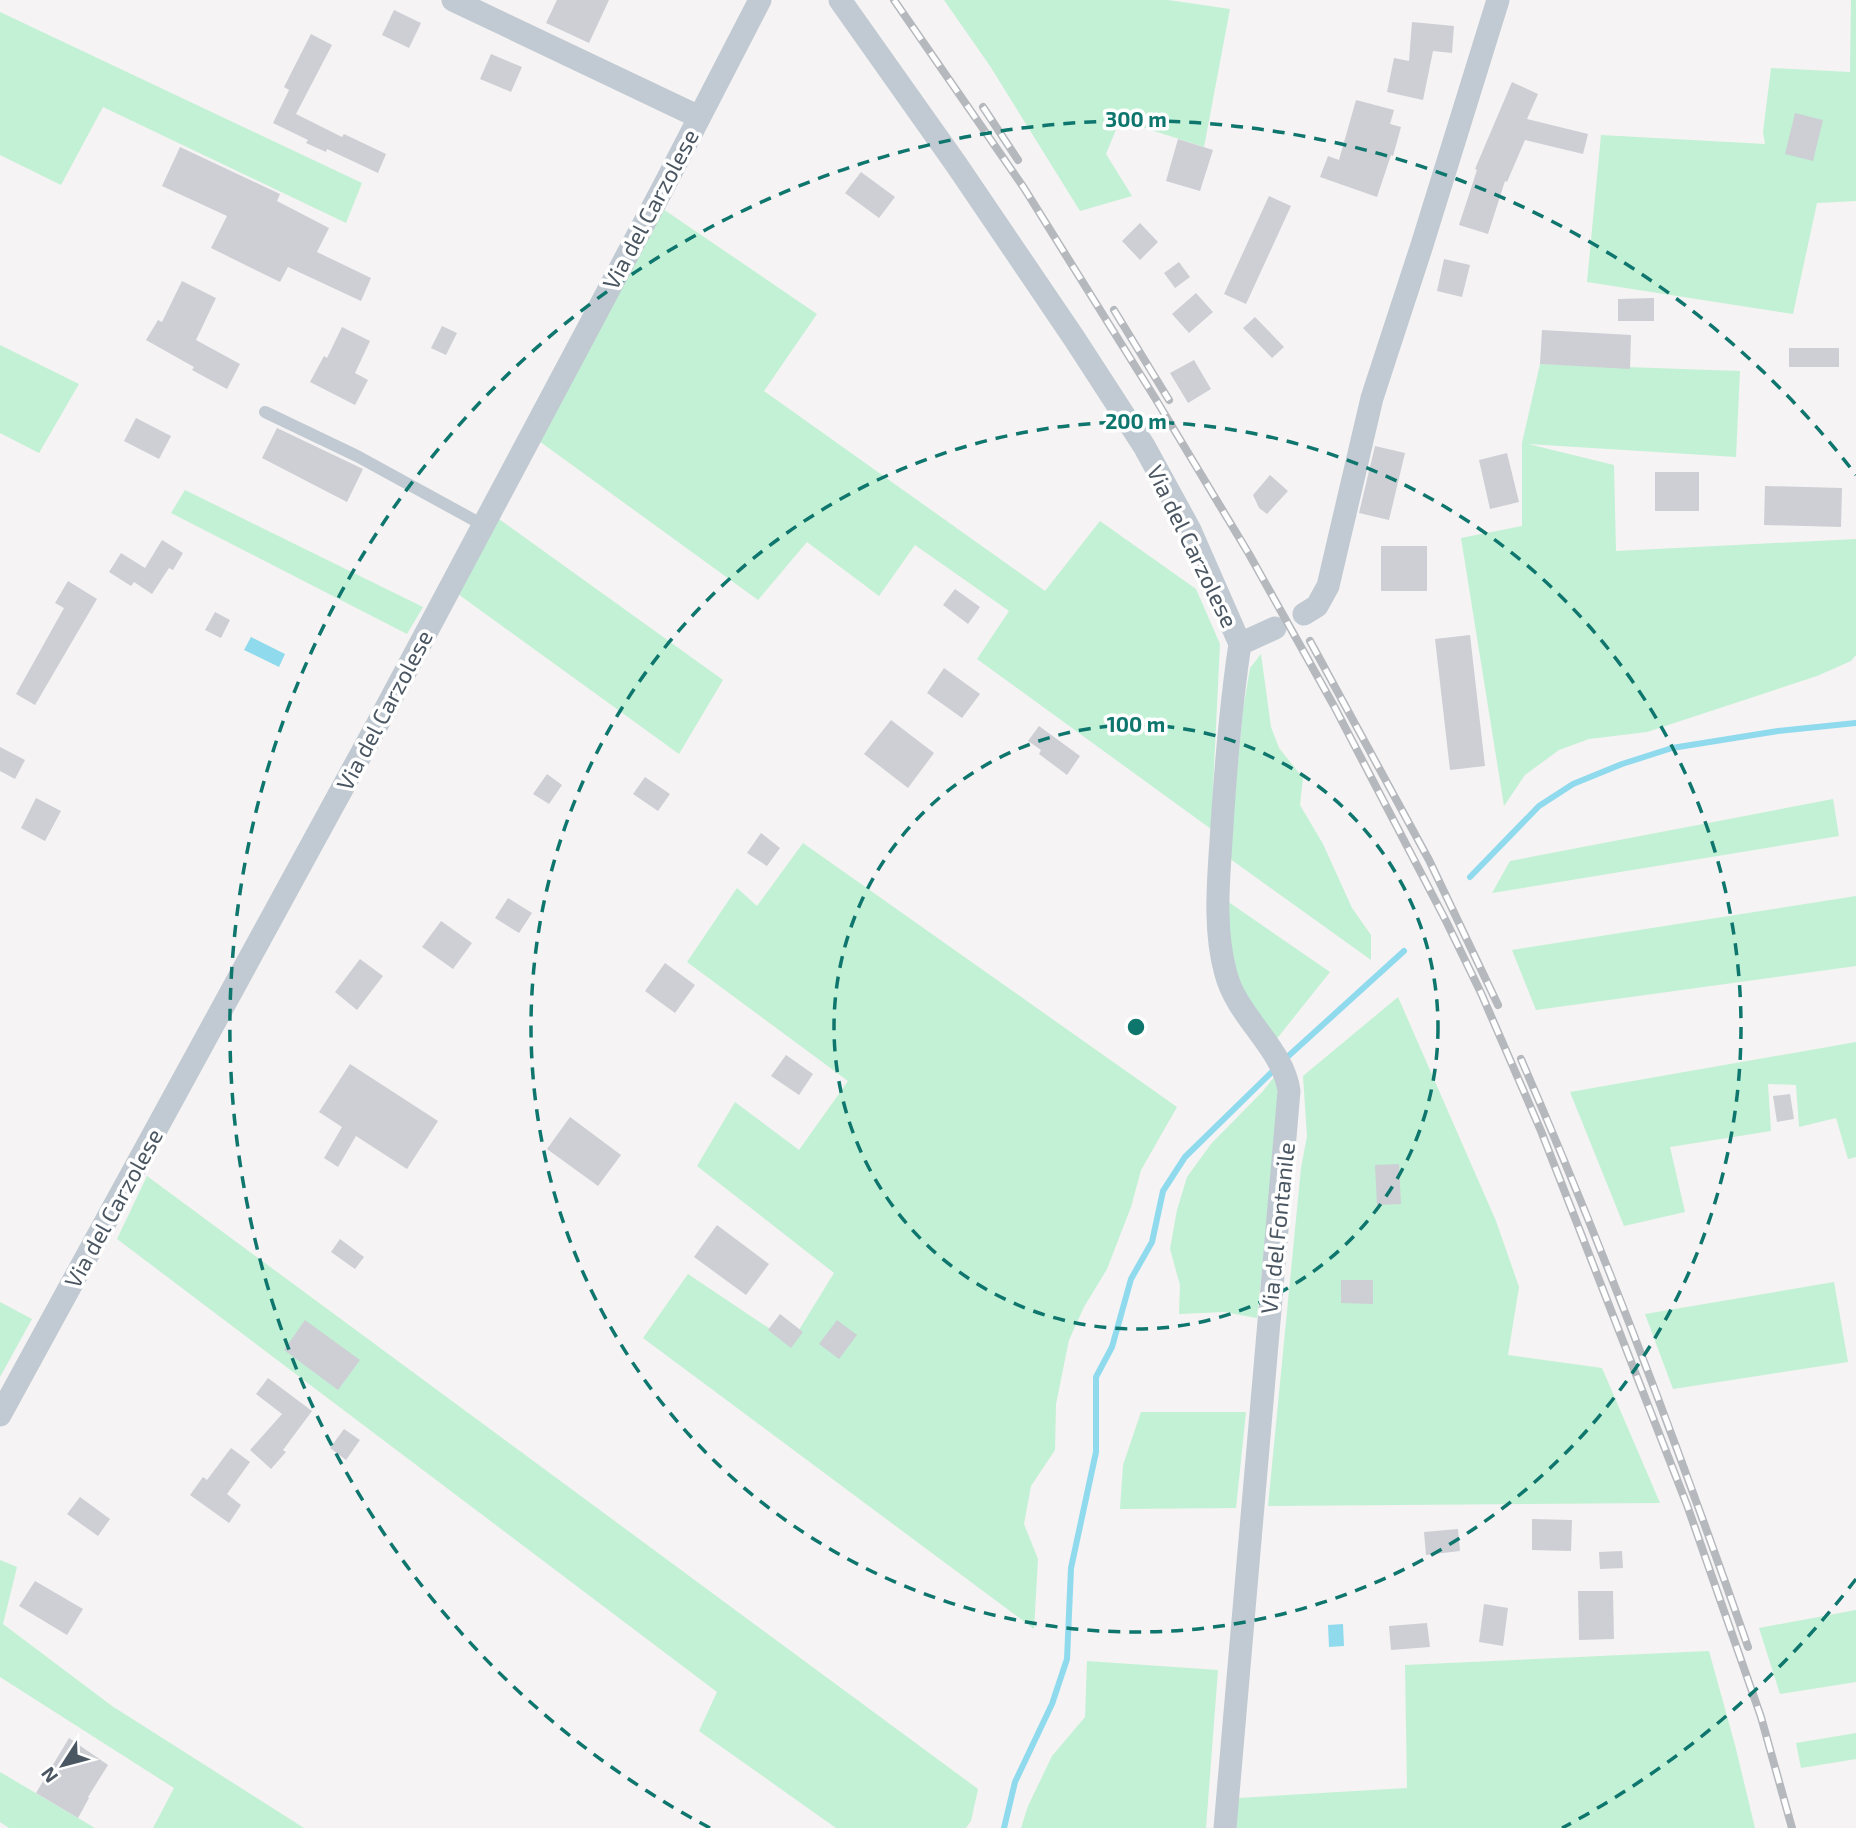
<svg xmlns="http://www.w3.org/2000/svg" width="1856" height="1828" viewBox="0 0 1856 1828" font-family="'Exo 2',sans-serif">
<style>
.green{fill:#c3f1d5}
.water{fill:#90daee}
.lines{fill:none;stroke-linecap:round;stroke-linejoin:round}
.stream{stroke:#90daee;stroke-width:6}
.building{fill:#cdcfd5}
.service{stroke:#c1cad2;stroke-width:12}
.minor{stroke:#c1cad2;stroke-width:23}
.rail-casing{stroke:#b5b8bd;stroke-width:8}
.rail{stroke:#fff;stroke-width:5;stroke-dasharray:16;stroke-linecap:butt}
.ring{fill:none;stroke:#0f766e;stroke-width:3.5;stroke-dasharray:12 9}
.labels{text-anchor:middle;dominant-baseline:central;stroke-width:7;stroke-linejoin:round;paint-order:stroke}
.street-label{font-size:23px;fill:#4a5661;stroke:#fff}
.centre{fill:#0f766e;stroke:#fff;stroke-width:3.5}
.ring-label{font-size:21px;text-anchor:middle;font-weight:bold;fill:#0f766e;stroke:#fff;stroke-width:7;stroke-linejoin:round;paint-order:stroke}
</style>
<rect width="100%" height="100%" fill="#f5f3f3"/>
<path class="green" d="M944,0H1168L1230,9L1204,147L1120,120L1106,154L1132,196L1080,211L990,66Z
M1851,0H1856V201L1817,203L1793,314L1587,282L1601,135L1765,144L1763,132L1771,68L1850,72Z
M0,12L362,183L346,223L103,107L61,185L0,155Z
M663,209L817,314L764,391L1045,591L1100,521L1196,589L1220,644L1211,829L977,659L1009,611L915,545L879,596L807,542L758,600L539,441Z
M0,345L79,384L39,453L0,433Z
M1540,364L1740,371L1736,457L1528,444L1614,465L1616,551L1856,539V655L1851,661L1817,676L1647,732L1589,739L1559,750L1525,775L1504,806L1461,538L1522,526V443Z
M185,490L423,607L407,634L171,513Z
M499,519L723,680L679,754L458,594Z
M1261,654L1271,727L1279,748L1303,778L1300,805L1323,844L1352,908L1371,935V960L1229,858L1243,710L1250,668Z
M1833,799L1839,836L1492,893L1510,861Z
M803,843L1177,1107L1141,1170L1131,1207L1107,1269L1084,1307L1069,1340L1056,1404L1055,1450L1031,1486L1024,1524L1038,1559L1034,1629L643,1338L688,1274L791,1343L834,1273L697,1166L735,1102L799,1150L848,1081L687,962L737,888L757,906Z
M1856,896V966L1536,1010L1512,950Z
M1227,901L1330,972L1275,1041L1254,1013L1230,959Z
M1398,997L1496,1221L1519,1287L1508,1355L1602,1368L1660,1503L1268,1506L1301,1168L1307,1136L1303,1076Z
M1856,1042V1157L1848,1159L1836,1118L1799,1127L1796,1085L1768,1084L1771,1131L1670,1147L1685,1212L1624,1226L1570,1092Z
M1275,1076L1279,1102L1257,1318L1224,1312L1179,1314L1180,1285L1170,1249L1177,1210L1187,1177L1211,1144L1263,1091Z
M147,1176L978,1789L971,1821L966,1828H836L699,1731L717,1692L117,1239Z
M1834,1282L1848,1362L1673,1389L1645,1314Z
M0,1302L32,1319L0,1377Z
M1141,1412H1246L1236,1508L1120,1509L1123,1465Z
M0,1560L17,1567L3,1624L112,1706L304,1828H153L174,1788L0,1677Z
M1856,1610V1682L1780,1694L1759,1628Z
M1709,1651L1735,1745L1755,1828H1236L1238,1798L1407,1788L1405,1665Z
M1087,1661L1218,1670L1206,1828H1021L1028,1806L1052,1756L1085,1717Z
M1856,1733V1759L1801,1768L1796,1743Z
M0,1772L95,1828H9L0,1822Z"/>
<path class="water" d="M251,637L285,654L279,667L244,650Z
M1343,1624L1344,1646L1329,1647L1328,1625Z"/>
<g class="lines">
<path class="stream" d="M1470,877L1539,806L1573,784L1622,764L1672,748L1778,731L1856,723
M1284,1060L1404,951
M1004,1828L1015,1782L1052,1704L1067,1659L1071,1568L1096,1452V1377L1112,1347L1131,1279L1152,1242L1163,1191L1185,1157L1276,1068"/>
</g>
<path class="building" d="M557,0H609L589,43L546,23Z
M394,10L421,23L409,48L382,35Z
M1412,22L1454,26L1452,53L1433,51L1423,100L1387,92L1394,58L1409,61Z
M311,34L332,45L296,114L342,137L344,134L386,154L378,173L327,149L326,152L306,143L308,140L273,123L289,90L284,87Z
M491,54L522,67L511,92L480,79Z
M1512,82L1538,94L1527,119L1588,134L1583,154L1525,140L1507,182L1505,181L1488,234L1459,225L1477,170L1475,169Z
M1356,100L1394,110L1390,124L1401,127L1393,156L1391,155L1377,197L1320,177L1328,156L1339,160Z
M1795,113L1823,120L1813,161L1785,154Z
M1178,139L1213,150L1200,191L1166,181Z
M180,147L280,194L277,201L329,228L317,252L371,278L361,301L288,267L280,282L211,248L227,216L162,186Z
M861,172L895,197L879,218L845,193Z
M1269,196L1291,206L1246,304L1224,294Z
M1140,223L1158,242L1140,260L1122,241Z
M1444,259L1470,265L1462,297L1437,291Z
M1179,262L1190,277L1175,288L1164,273Z
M182,281L216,298L196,340L240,364L227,389L192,370L194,367L146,340L158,320L162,322Z
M1196,293L1213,312L1189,333L1172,314Z
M1654,298V321H1618V299Z
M1255,317L1284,347L1272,358L1243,328Z
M442,326L457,333L446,355L431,348Z
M342,327L370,341L355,373L368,380L355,405L310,382L324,356L327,358Z
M1542,330L1631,335L1630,369L1540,364Z
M1789,348H1839V367H1789Z
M1194,360L1211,389L1188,403L1170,373Z
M136,418L171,436L159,459L124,441Z
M277,428L363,469L347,502L262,458Z
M1375,446L1405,453L1389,520L1359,513Z
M1507,453L1519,502L1490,509L1479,460Z
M1655,472H1699V511H1655Z
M1270,475L1288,491L1267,514L1259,508L1253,495Z
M1765,486L1842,488L1841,527L1764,525Z
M162,540L183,553L173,570L169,568L152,594L134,582L131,586L109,572L121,553L145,568Z
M1381,546H1427V591H1381Z
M68,581L97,599L35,705L16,694L64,608L55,603Z
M955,589L980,607L968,624L943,605Z
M215,612L230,620L221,638L205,630Z
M1470,635L1485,766L1450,770L1435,639Z
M944,668L980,694L962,718L927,693Z
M891,720L934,753L908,788L864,754Z
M1039,726L1080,756L1067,775L1039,754L1041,750L1028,741Z
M0,747L25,760L15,779L0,771Z
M547,774L562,785L549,804L533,794Z
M645,777L670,794L658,811L633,794Z
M36,798L61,811L45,841L21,828Z
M761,833L780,848L767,866L747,853Z
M508,898L532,913L519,933L495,918Z
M441,921L472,943L453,969L422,947Z
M360,959L383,976L357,1010L335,992Z
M665,963L695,985L675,1013L645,991Z
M786,1055L813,1074L799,1095L771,1076Z
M350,1064L438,1121L407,1169L356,1136L338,1167L324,1158L342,1127L319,1112Z
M1790,1094L1794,1119L1777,1122L1773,1096Z
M570,1117L621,1155L598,1186L547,1149Z
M1399,1164L1401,1204L1377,1205L1375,1165Z
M717,1225L769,1264L746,1295L694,1257Z
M340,1239L364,1257L355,1269L331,1252Z
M1341,1280H1373V1304L1341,1303Z
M780,1314L803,1332L791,1348L768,1330Z
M305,1320L360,1360L338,1390L284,1350Z
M837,1320L857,1335L839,1359L819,1344Z
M268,1378L312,1411L283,1450L286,1452L271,1469L250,1450L282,1414L256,1394Z
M344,1429L360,1440L346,1460L330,1448Z
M231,1448L250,1462L227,1494L241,1505L229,1523L190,1495L203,1477L207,1480Z
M80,1497L110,1519L98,1536L67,1514Z
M1532,1519L1572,1520L1571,1551L1532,1550Z
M1458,1529L1460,1551L1426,1555L1424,1532Z
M1622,1551L1623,1568L1600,1569L1599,1552Z
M35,1581L83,1609L67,1635L19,1606Z
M1578,1591H1613L1614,1639L1579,1640Z
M1484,1604L1508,1608L1503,1646L1479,1642Z
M1427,1623L1430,1647L1391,1650L1389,1626Z
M69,1738L108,1765L88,1797L89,1798L78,1818L36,1793Z"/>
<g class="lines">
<path class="service" d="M265,412L357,456L483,525"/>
<path class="minor" d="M453,0L699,117
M840,0L956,164L1074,338L1144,446L1190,530L1240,644
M1304,614L1317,606L1328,586L1372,398L1422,245L1498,0
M1240,644L1275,628
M0,1415L377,725L665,184L760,0
M1225,1828L1289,1091C1283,1048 1237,1017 1226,974C1214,932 1218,885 1221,841C1225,775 1230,710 1240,644"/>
<g class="rail-casing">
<path id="rail" d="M894,0L1024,188L1155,398L1249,554L1334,706L1446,921L1481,993L1541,1131L1687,1505L1761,1717L1792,1828
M983,107L1018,160
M1114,310L1169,400
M1310,641L1429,860L1498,1005
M1521,1059C1605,1252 1679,1449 1748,1647"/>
</g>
<use href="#rail" class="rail"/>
</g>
<g class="ring">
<circle cx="1136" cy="1027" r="302"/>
<circle cx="1136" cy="1027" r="605"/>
<path d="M1856 1579A907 907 0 0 1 1562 1828M710 1828A907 907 0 1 1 1856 475"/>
</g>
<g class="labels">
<g class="street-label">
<text transform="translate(650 209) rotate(-62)">Via del Carzolese</text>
<text transform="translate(1193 546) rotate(64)">Via del Carzolese</text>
<text transform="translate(384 710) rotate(-62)">Via del Carzolese</text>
<text transform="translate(113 1208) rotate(-61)">Via del Carzolese</text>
<text transform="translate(1277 1228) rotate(-84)">Via del Fontanile</text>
</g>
</g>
<circle cx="1136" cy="1027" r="10" class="centre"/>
<g class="ring-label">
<text x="1136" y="127">300 m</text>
<text x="1136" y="429">200 m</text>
<text x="1136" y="732">100 m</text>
</g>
<g transform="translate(63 1765) rotate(234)" stroke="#ffffff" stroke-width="5" paint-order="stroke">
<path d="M0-5L12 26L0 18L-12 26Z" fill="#4a5661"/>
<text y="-10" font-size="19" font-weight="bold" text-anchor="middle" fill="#4a5661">N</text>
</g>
</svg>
